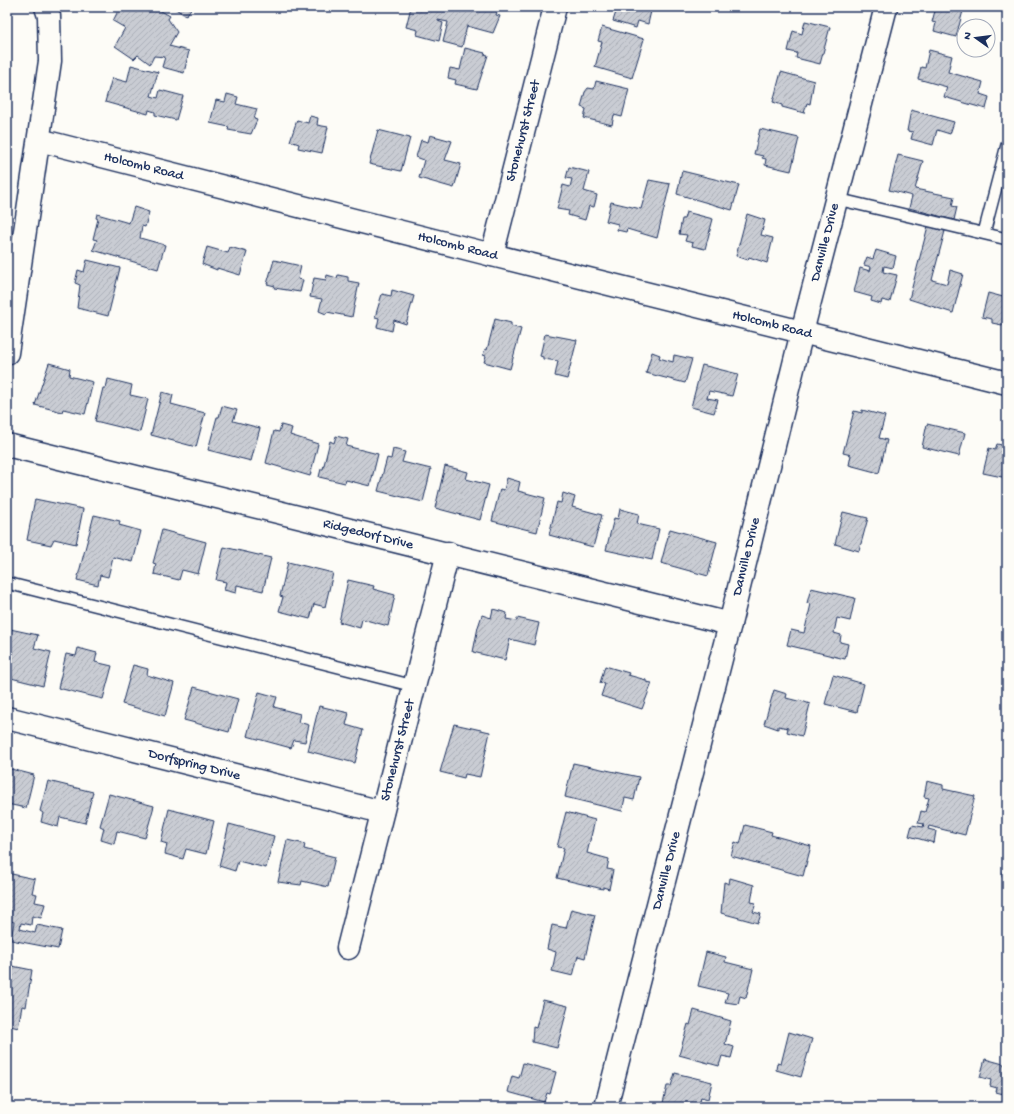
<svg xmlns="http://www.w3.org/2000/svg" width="1014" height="1114" viewBox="0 0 1014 1114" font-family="'Gochi Hand',sans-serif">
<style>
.building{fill:url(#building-hatch);stroke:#1b2f5e}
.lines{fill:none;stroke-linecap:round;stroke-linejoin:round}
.lane-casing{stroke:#1b2f5e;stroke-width:14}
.street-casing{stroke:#1b2f5e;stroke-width:25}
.secondary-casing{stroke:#1b2f5e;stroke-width:25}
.lane{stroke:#fdfcf7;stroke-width:11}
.street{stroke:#fdfcf7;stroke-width:22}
.secondary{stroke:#fdfcf7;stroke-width:22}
.labels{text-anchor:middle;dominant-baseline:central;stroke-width:3.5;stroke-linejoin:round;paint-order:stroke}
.street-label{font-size:14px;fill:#1b2f5e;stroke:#fdfcf7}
</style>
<defs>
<pattern id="building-hatch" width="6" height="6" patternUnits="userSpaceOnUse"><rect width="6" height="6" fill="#c9ccd3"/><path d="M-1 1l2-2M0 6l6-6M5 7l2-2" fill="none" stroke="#acb0b8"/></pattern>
</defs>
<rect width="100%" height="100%" fill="#fdfcf7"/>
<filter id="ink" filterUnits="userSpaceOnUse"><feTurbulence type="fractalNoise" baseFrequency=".025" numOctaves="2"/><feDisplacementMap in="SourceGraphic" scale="8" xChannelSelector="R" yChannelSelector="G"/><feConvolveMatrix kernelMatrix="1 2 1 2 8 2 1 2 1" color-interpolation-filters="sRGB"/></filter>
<g filter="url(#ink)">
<path class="building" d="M120,7H154L170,16L168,19L177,32L169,46L189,51L184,73L162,67L165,57L154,56L150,64L138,55L134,59L115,46L125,28L113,21Z
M173,7H192L186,16Z
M411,7H499L496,15L500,16L493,33L467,26L462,47L443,42L448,22L438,20V21L443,23L439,41L417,35L418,30L406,27Z
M613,7H641L651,11L648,24L638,21L636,28L613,21L616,12L612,10Z
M936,7H964L956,37L934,31L936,23L932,22Z
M805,21L830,27L820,64L796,58L797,53L788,51L793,31L802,34Z
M602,27L644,39L632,78L595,67L602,42L598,41Z
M465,48L485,53L484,54L488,55L477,89L455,84L456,80L448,78L450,68L460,70Z
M929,50L952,56L948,72L983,82L980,94L989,97L986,109L944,97L947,87L918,79L921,67L925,68Z
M131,65L158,72L151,96L158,98L160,90L183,96L176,120L155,115V112L149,110L148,114L105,102L112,78L127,82Z
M781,72L814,81L810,104L807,103L804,113L782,107V105L773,102Z
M596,81L629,89L622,117L614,115L612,125L584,118L586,109L581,107L585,92L588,88L594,89Z
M227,94L238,97L236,104L257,109L254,119L257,120L251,134L228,130L229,127L210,123L216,100L225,102Z
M911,110L954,122L950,134L937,130L933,145L911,139L913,132L907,131Z
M310,116L318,118L317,125L328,127L322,153L298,148L299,144L290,141L297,120L308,123Z
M760,129L799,138L791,171L765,165L766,159L762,158L763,156L754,154Z
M378,130L410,138L401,171L369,164Z
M430,135L452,141L445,160L461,164L454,188L419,178L424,160L416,157L421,140L428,142Z
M898,155L923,161L915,189L954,197L952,206L957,207L954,220L909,208L912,196L889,190Z
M569,167L589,172L584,191L597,195L594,207L589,206L585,220L568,215L569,211L557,209L563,185L570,187L572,179L566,178Z
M682,171L739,185L732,210L677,194Z
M649,180L670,184L657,238L627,229L626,232L617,230L618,224L606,221L611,202L641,209Z
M134,207L149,212L145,227L142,226L140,238L165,245L158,269L93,250L97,240L93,239L98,219L96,218L97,214L129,223Z
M686,212L713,219L705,249L692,246L693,243L685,241L687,235L679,234L682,219H684Z
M747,214L765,220L761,235L773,238L767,263L749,257L748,260L736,256Z
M928,226L945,231L932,280L947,284L950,270L963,274L953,313L909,299Z
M207,247L228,253L230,247L247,252L240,275L217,268V270L202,264Z
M876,250L896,256L893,268L884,266L883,272L897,275L890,302L882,300L881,304L871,301L872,297L854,292L860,268L870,271L871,267L864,265L867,257L873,259Z
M87,260L120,268L108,316L77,308L80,285L75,283L78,270L84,272Z
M274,260L301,266L298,279L303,280L300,292L274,288L275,286L267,284Z
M327,275L337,278L338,275L348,277V281L359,283L352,317L327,312L326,314L319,311L322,299L310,297L314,278L326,280Z
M392,290L414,296L406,324L394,320L392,331L377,327L379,318L375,317L382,294L391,296Z
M988,293L1007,298V326L992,323V319L982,317Z
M495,319L511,323V326L521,329L510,369L484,362L486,356L483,355L485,349L487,350Z
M545,334L577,340L567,379L555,376L558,361L543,359V357L540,356Z
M652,352L660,355L659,358L673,362L674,355L692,359L685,383L646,373Z
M49,363L70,369L69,376L93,382L85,414L63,409L62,412L35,405Z
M702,365L738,374L732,396L709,391L707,398L718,400L714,413L691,407Z
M108,379L132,385L130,395L148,399L140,432L95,421L103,388H106Z
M162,392L173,395L171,404L205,413L196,447L151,435Z
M222,406L237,410L233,421L260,428L251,461L208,450L217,417H219Z
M862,410L885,416L879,438L887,440L879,473L849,465L851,455L843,453L854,411L862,413Z
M927,424L965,433L959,456L922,447Z
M281,425L292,428L290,435L318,444L310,476L266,463L274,431L279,432Z
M336,436L348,439L346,446L378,454L370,486L346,480L345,483L319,477L321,469H323L330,441L334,443Z
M997,444L1007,446V478L983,473L989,448L995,450Z
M393,449L405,452L402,462L431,469L423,502L378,491L387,458L391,459Z
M445,466L468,472L466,479L489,485L480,520L435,508Z
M507,478L520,482L518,491L545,498L537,532L492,521L500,489L504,490Z
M563,493L575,497L572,507L602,515L593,547L549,535L557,502L561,503Z
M35,499L83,509L76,544L54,539L51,545L27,540Z
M620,509L639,514L637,524L659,529L652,560L606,550L614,518L618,519Z
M843,512L868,518L859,551L835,544Z
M94,515L120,521L119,525L141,531L133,562L113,557L108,577L100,575L98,585L77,580Z
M670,529L717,542L708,576L661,563Z
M162,530L206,542L198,574L182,570L179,580L154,574L156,564L153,563Z
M224,547L271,558L263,591L237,585L236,593L224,590L226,582L216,580Z
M288,562L333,573L325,607L314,604L310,619L279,611L283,597L280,596Z
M348,580L374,586L373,589L395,595L388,626L362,619L360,628L339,622Z
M811,588L855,598L850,621L837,618L834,633L841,635L840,642L848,644L845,659L787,645L791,630L804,633L811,604L807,603Z
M493,609L507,613L506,619L517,621V618L539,623L534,645L510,639L505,660L473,652L478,627L482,615L491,618Z
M10,629L38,635L34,648L51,652L43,686L7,677V640Z
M78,648L97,653L95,662L112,666L103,699L58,688L66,654L76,656Z
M133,665L148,669L147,675L174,683L165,716L122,704Z
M605,666L629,673L628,675L646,680V682L652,683L642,709L601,696L605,684L600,683Z
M833,675L864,684L857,712L825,704Z
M194,687L238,699L229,732L184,720Z
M774,690L787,694L786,698L798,701L799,700L810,704L802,736L787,732L788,728L778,726V729L764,724Z
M259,692L277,697L274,707L300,714L298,722L309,725L305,742L294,740L291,748L247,736Z
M319,706L349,713L346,725L363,730L355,763L308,751Z
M454,724L490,732L480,777L465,774L464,778L440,772Z
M573,763L639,777L634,800L625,798L622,811L565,797Z
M7,768L34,775L26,808L7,804Z
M48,781L93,792L85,823L60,817L58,827L41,822L43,813L40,811Z
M927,781L943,785V789L975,796L965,835L929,826L928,829L936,831L934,843L909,836L912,825L923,827L924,824L918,823L921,811L925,812L929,798L924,797Z
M109,794L154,806L145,838L117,831L114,844L101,840L104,828L100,826Z
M169,809L214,821L206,854L186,849L183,859L165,854L167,844L161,842Z
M566,812L595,820L587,853L609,859L607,869L613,870L609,889L603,887V889L557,878L564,848L557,847Z
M229,824L274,836L266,868L238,861L235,871L219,866Z
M745,825L772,832L771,835L811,846L803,876L731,856L735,842L740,844Z
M287,840L305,844L304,849L335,857L328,887L302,881L301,885L278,882Z
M1007,856V879L1002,877Z
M7,873L35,879L32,893L37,894L35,902L45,904L41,918L32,916L31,925L21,923L20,929L35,933L37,925L62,930L58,949L11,940L14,922L7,920Z
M730,878L754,885L751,902L756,903L753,912L761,914L758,923L721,913L724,882L729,884Z
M571,909L595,915L585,958L578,956L573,976L552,971L556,952L547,949L552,925L566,928Z
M706,952L726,957L725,962L753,969L746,998L740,996L738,1004L725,1002L728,993L698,986Z
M7,965L32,970L26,1007L22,1006L18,1028L7,1025Z
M543,1000L568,1006L557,1048L532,1042L533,1027L536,1028Z
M694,1010L731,1021L725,1044L734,1047L731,1058L722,1056L719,1066L679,1055L688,1024L690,1025Z
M789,1032L812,1039L801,1077L776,1070L777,1063L781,1064Z
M985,1059L1007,1065V1095L996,1092L997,1088L990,1086L991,1080L980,1077Z
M523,1063L556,1072L550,1094L547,1093L544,1102L508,1092L512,1076L519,1078Z
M675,1073L712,1082L708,1099L701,1097L699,1107H662L667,1086H671Z"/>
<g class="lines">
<g class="lane-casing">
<path id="lane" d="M837,199L1007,239
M984,233L1007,145
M7,583L414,686"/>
</g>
<g class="street-casing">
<g id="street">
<path id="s1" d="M492,255L555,7"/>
<path id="s2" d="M7,445L730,624"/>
<path id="s3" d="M7,718L382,812"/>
<path id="s4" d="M348,948L448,553"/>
</g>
</g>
<g class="secondary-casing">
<g id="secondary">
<path id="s5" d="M39,140L492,255L1007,383"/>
<path d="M7,353L50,61L49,16L46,7"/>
<path id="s6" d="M606,1107L730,624L802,332L886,7"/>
</g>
</g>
<use href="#lane" class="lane"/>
<use href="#street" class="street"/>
<use href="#secondary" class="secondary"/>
</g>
</g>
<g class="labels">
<g class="street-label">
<text stroke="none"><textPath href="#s1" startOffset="128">Stonehurst Street</textPath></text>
<text stroke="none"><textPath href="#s5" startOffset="108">Holcomb Road</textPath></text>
<text stroke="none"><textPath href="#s6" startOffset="892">Danville Drive</textPath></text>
<text stroke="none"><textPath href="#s5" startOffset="432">Holcomb Road</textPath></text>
<text stroke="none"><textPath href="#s5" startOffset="756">Holcomb Road</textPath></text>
<text stroke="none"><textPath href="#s2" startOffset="372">Ridgedorf Drive</textPath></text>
<text stroke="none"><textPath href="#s6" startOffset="568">Danville Drive</textPath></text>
<text stroke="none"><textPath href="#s4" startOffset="204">Stonehurst Street</textPath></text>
<text stroke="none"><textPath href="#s3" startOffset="193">Dorfspring Drive</textPath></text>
<text stroke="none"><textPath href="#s6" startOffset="244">Danville Drive</textPath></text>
</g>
</g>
<rect width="1014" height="1114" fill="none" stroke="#fdfcf7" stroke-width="24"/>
<rect x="12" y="12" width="990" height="1090" fill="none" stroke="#1b2f5e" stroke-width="1.5" filter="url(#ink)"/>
<g transform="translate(976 38) rotate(284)"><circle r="19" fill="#fdfcf7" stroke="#a3aaba"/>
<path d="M0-3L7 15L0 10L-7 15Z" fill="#1b2f5e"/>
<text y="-6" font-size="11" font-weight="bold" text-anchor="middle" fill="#1b2f5e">N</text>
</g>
</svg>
